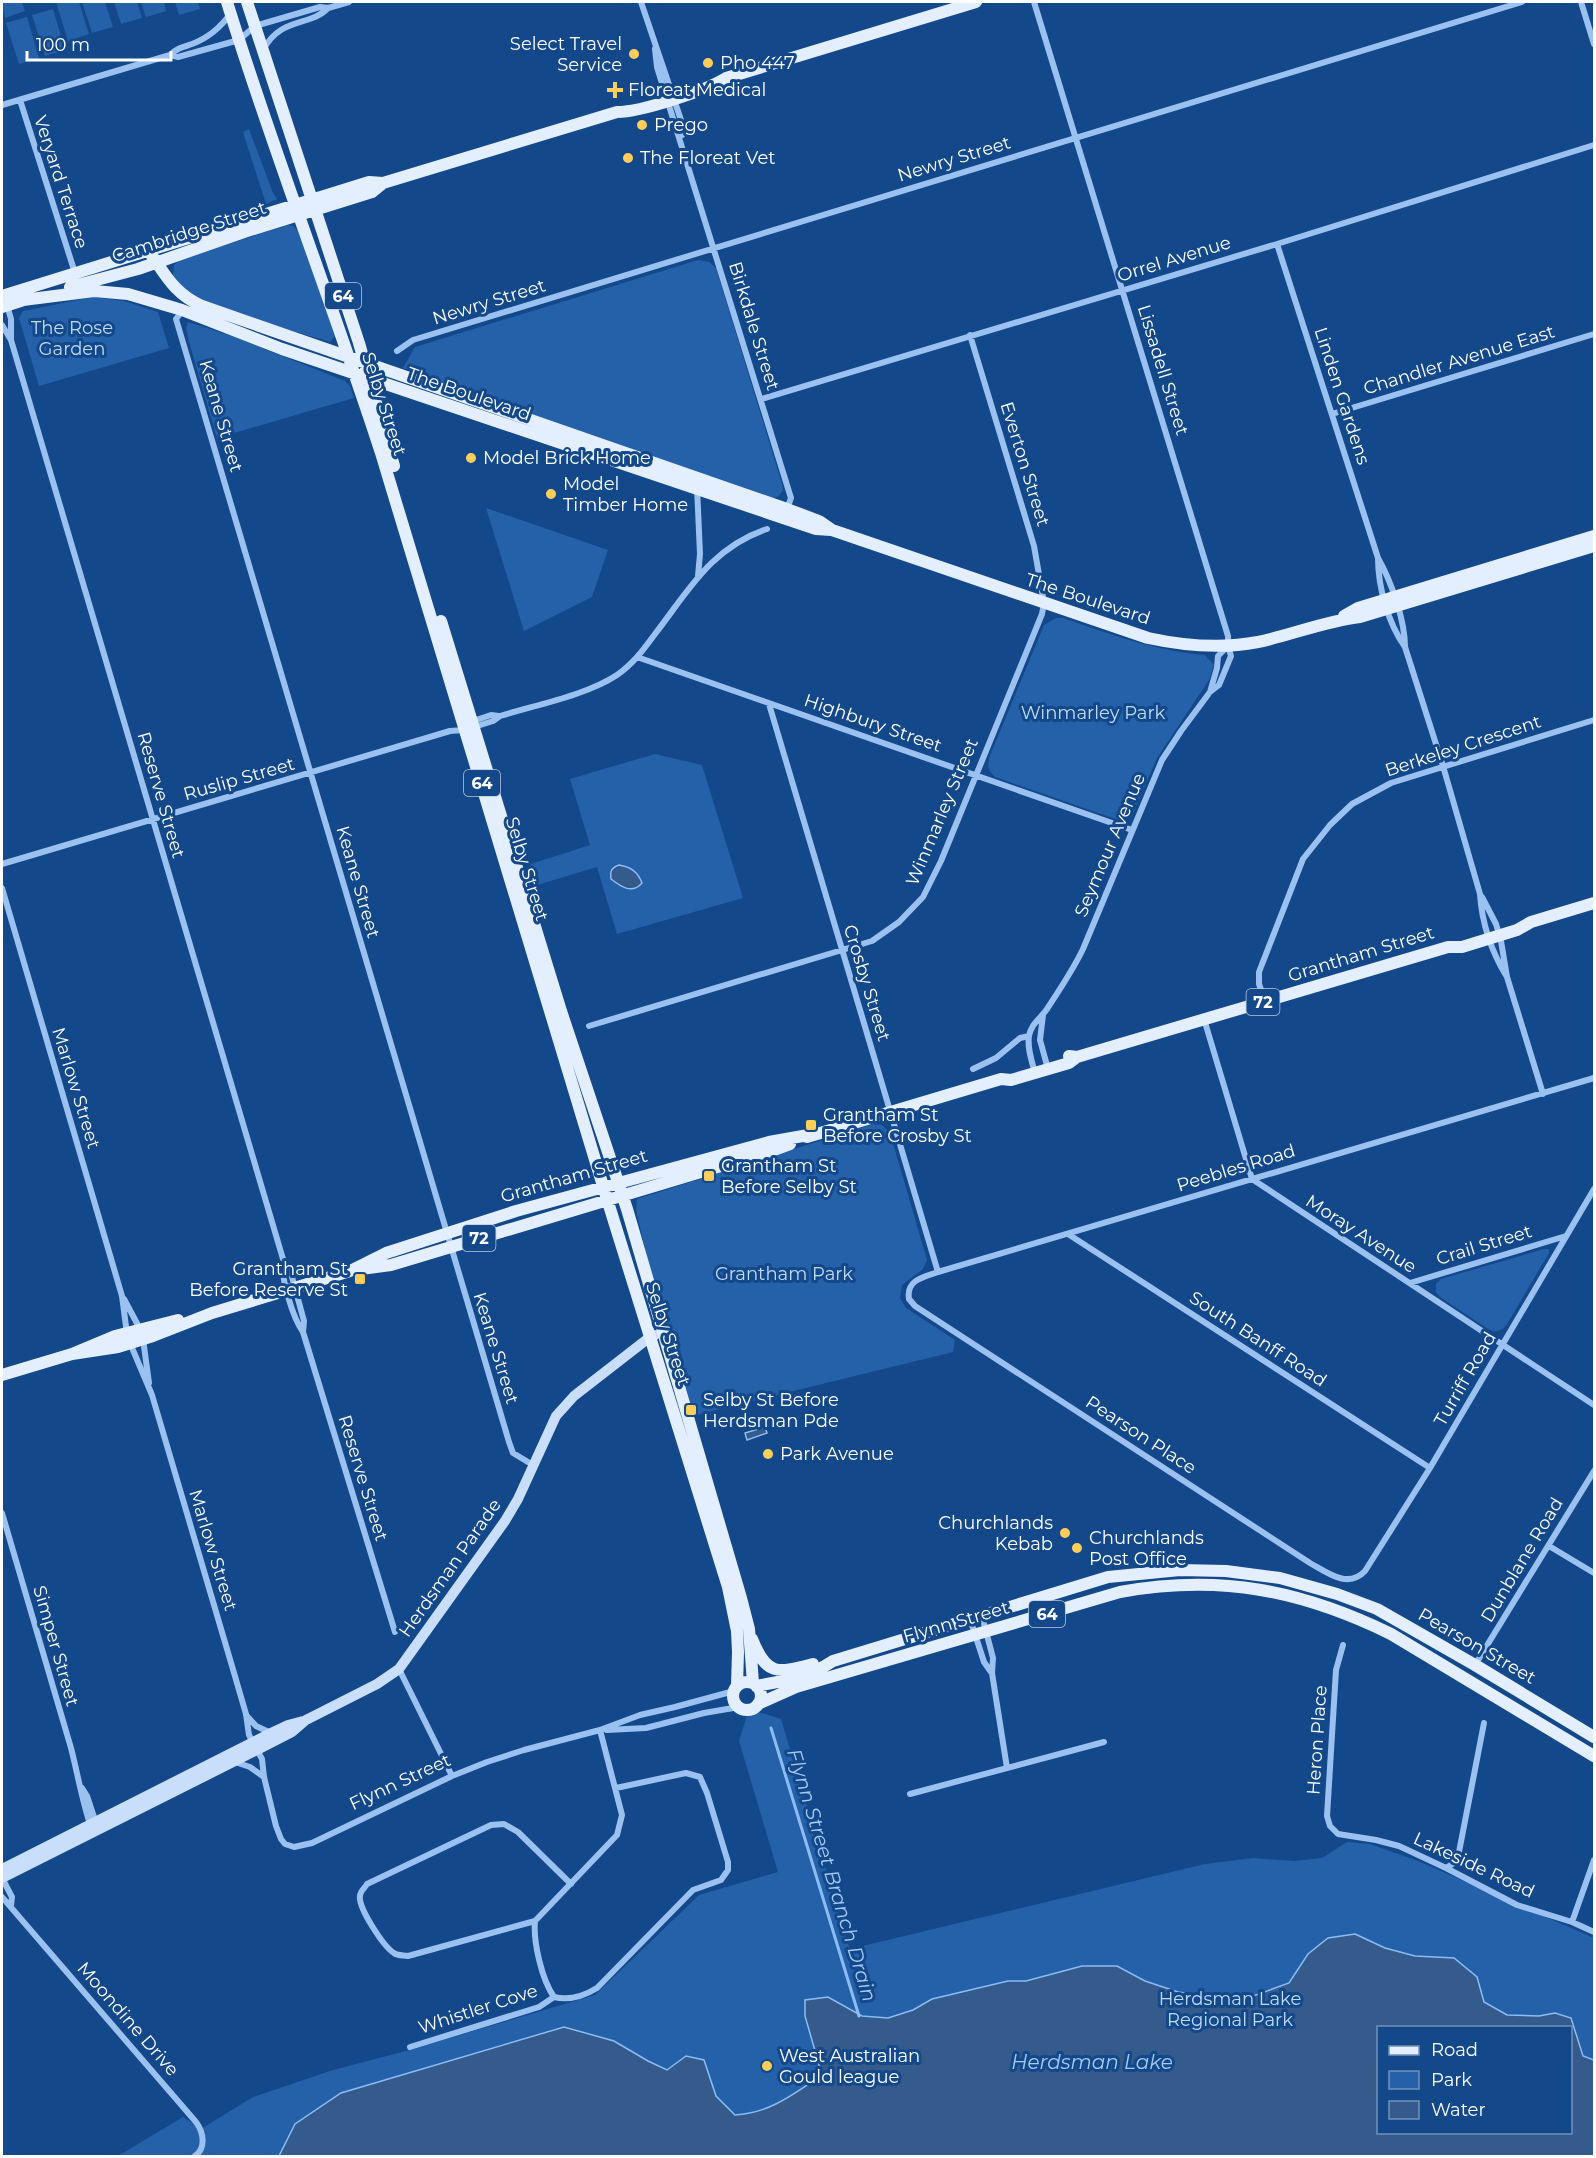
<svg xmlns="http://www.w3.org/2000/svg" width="1596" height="2158" viewBox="0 0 1596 2158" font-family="Montserrat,sans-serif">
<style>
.green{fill:#2561a9;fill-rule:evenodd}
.water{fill:#345b8c;stroke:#8cbcf3;stroke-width:1.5;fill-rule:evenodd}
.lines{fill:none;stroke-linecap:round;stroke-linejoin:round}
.stream{stroke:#8cbcf3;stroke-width:3}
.street{stroke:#9ac1f0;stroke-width:6}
.secondary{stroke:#c8defb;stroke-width:10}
.primary{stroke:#e3eeff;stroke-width:12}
.poi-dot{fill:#ffce59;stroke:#13488a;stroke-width:2}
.labels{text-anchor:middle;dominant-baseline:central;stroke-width:6;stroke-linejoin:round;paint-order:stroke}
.shield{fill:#13488a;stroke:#b8c8dc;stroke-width:1.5}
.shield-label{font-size:16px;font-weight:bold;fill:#fff}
.poi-label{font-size:18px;fill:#fff;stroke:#13488a;text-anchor:start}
.street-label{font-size:18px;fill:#fff;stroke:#13488a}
.park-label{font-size:18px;fill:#c0dcfc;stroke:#13488a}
.water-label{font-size:20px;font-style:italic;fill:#a6cbf7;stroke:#13488a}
</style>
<rect width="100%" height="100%" fill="#13488a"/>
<path class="green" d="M2,2H22L25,11L5,18Z
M56,2H79L89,34L68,41Z
M82,2H105L113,27L92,33Z
M114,2H137L142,18L121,24Z
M141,2H164L166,11L146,17Z
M175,2H198L200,9L179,15Z
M53,9L65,50L45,56L32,15Z
M27,17L39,58L19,64L6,23Z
M249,129L273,193L277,199L266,204L243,132Z
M288,225L293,226L299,232L335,336L330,342L210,306L182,288L173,276L174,265L181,259Z
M698,260L709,262L716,268L782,484L783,490L779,496L771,499L583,437L403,368L415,347Z
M93,297L124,301L158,312L169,348L39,386L19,318L23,311Z
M188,322L232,336L345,381L350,386L354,398L217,438L189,342L186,328Z
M486,508L608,550L592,597L524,631Z
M1056,618H1063C1110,634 1155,651 1205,655L1214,665L1209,680L1157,758L1132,816L1126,820L1121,821L995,777C989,771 987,767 989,758L1044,625Z
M655,754L702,765L743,898L617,934L597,867L534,886L528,865L590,845L570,779Z
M873,1124L882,1125L890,1133L927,1260L923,1269L902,1285L900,1298L906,1308L955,1340L953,1352L692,1416L675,1350L651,1274L636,1210L637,1199Z
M1544,1249H1549V1253L1507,1324C1502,1331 1496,1333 1488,1329L1440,1297L1436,1292V1284L1441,1279Z
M749,1709L781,1719L850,1949L1205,1864L1253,1858L1294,1861L1322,1858L1347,1842L1370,1844L1418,1861L1594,1938V2156H118L183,2117L201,2129L253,2097L333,2070L406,2051L595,1995L699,1895L778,1872L739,1741ZM1378,2028H1570V2132H1378Z"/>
<path class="water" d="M619,865C631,867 638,872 642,883C632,895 620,886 611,879C610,871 611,868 619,865Z
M765,1427L767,1433L747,1440L745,1433Z
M1355,1934L1385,1948L1415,1956L1454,1958L1477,1977L1484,2002L1507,2015L1539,2016L1555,2013L1571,2018L1583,2056L1594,2060V2156H279L295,2124L341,2093L564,2027L614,2041L648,2061L667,2070L686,2056L704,2060L716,2096L735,2115C770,2113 794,2094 822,2075L805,2016V2000L828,1997L862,2016L888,2018L913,2010L932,1999L1008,1981H1026L1082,1966H1117L1145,1981L1178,1992L1211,1997L1245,1999L1289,1983L1308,1954L1328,1938ZM1378,2028H1570V2132H1378Z"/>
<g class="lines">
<path class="stream" d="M771,1728L859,2016"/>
<path class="street" d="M641,2L681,120L682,135
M1034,2L1228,636V646L1231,656L1219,685L1210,692L1181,731L1162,760L1083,949C1073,970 1060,989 1047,1009C1040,1019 1031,1024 1029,1036C1027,1048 1032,1062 1035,1073
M1581,2L1594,44
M655,49L657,67L791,498L787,509
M263,50C281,16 311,27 328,8
M170,55L178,57L239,40L255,26L320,7L328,8L349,2
M20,100L75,273
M2,105L170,55C177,48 183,47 192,44C208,38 221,27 231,13
M1277,244L1378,558C1391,581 1405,620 1405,647
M7,305L11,319V339
M183,310L176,319L509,1442L513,1453L533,1465
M2,325L11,340L283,1259L289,1266L304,1321L303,1332
M397,351L413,340L1522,2
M762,399L1277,244L1594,145
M1332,414L1594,334
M697,487L700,554L698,576
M1378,558C1378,587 1388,623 1405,647L1443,766L1480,894C1482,925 1491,951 1507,977
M637,657L1132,830
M1210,692L1217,668L1218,656L1228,646
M769,704L938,1272
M473,721L491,715L499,716
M474,727L493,721L500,716C536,705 587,695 617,675C633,664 644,649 655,634C689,590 711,548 767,529
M2,864L450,731L464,730
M2,888L122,1296L127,1334
M1482,897L1496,924L1501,941L1507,977L1543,1094
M1265,1001L1259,984V972L1303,859L1330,825L1352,804L1391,783L1594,720
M1043,1015L1040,1040L1048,1069
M1204,1019L1252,1179L1594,1405
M589,1026L872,941L899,922L923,897L941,861L1042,614L1044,603L1034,546L970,335
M973,1069L996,1058L1020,1038L1029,1036
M1594,1078L938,1272C923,1277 906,1280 909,1299L915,1306L941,1323L1310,1563C1328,1573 1348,1589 1365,1571L1430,1468L1594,1189
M1068,1234L1430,1468
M283,1259C280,1277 293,1318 303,1332L395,1632
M1410,1283L1566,1236
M124,1299L140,1329
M143,1339L149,1383
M130,1343L152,1395L232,1666L246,1714L249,1735L262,1759L264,1777L276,1826L281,1839L285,1844L294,1847L312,1843L452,1776L487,1762L524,1750L600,1730L640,1715L675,1707L734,1691
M2,1513L71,1748C78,1775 82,1801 91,1827
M1549,1546L1594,1573
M982,1616L993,1658L992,1673L1007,1768
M970,1619L984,1662L991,1672
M1343,1645L1336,1670L1327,1816L1330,1826L1338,1834L1376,1840L1399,1846L1446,1868L1517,1905L1572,1922L1594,1932
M1475,1665L1594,1471
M399,1669L452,1776
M246,1715L256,1726L271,1733
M600,1730L622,1815L617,1835L535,1921C533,1942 542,1980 554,1997C570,2001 584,1996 597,1988L693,1890L721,1880L728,1870V1862L707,1793L700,1777L686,1773L616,1788
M607,1730L646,1728L704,1713L739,1707
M235,1762L250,1767L264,1777
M82,1788L87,1796L96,1823
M910,1794L1104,1742
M1446,1868L1454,1863L1459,1852L1484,1723
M2,1878L12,1897L11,1906
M2,1897L196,2122C204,2133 206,2148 195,2156
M535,1921L408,1956C403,1955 398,1956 394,1953C384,1947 358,1908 360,1896C360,1891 365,1888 367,1884L491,1825L504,1824L518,1832L571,1884
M1572,1922L1594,1860
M410,2047L539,2007L554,1997"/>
<path class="secondary" d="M2,1869L271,1733L288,1725L303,1721
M2,1878L257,1750L292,1732L306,1720L377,1684L399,1669L505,1521L518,1499L556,1416L574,1396L650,1337L655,1335"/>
<path class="primary" d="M227,2C274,154 332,302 381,453L603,1186L728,1587L737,1631L738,1652L737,1686
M247,2L359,343L394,466
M148,250C165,274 174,294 202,306L787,509L819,521L832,530L1148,638C1185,646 1221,649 1258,642C1292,635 1325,621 1360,617L1594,546
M70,287L138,269L244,232L372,192L383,183
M2,296L369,182L383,183L617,112C641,112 705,91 726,78L976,2
M23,300L94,291L128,294L182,310L282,349L816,529L831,530
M2,307L30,298
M1344,616L1358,608L1594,536
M441,621L561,1011L627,1209L741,1598L749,1629L753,1683
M1069,1056L1077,1057L1448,947H1462L1517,930L1531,922L1594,903
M807,1137L1001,1079L1011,1080L1069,1063L1077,1057
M361,1269L391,1265L771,1151L790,1144
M72,1354L118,1347L153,1336L212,1313L350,1271L386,1253L516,1211L769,1142L814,1134
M2,1375L72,1354L115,1336L178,1320
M752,1639C767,1677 778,1673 813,1664
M733 1696a14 14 0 1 1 28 0a14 14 0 1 1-28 0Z
M756,1686C784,1681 809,1677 833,1661L1108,1577L1180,1570L1226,1571L1280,1578L1337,1594L1377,1609L1475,1665L1594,1737
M758,1704L796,1687L1120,1592C1220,1574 1301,1590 1391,1634L1594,1756"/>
</g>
<g class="poi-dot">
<circle cx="634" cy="54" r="6"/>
<circle cx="708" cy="63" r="6"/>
<path d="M612 81h6v6h6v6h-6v6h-6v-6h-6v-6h6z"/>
<circle cx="642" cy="125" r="6"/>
<circle cx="628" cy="158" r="6"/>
<circle cx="471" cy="458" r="6"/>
<circle cx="551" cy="494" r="6"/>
<rect x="805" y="1119" width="12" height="12" rx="3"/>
<rect x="703" y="1170" width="12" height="12" rx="3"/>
<rect x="354" y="1273" width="12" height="12" rx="3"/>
<rect x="685" y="1404" width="12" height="12" rx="3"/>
<circle cx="768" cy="1454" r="6"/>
<circle cx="1065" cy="1533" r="6"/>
<circle cx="1077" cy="1548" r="6"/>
<circle cx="767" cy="2066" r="6"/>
</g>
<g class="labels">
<g class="shield">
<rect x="325" y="283" width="36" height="26" rx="4.5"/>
<rect x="464" y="770" width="36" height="26" rx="4.5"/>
<rect x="1246.5" y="989" width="33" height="26" rx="4.5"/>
<rect x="462.5" y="1225" width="33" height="26" rx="4.5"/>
<rect x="1029" y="1601" width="36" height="26" rx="4.5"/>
</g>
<g class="shield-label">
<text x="343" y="296">64</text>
<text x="482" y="783">64</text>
<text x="1263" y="1002">72</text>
<text x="479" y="1238">72</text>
<text x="1047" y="1614">64</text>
</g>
<g class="poi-label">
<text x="622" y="44" text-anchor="end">Select Travel<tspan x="622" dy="21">Service</tspan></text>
<text x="720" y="63">Pho 447</text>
<text x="628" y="90">Floreat Medical</text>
<text x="654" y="125">Prego</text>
<text x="640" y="158">The Floreat Vet</text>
<text x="483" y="458">Model Brick Home</text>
<text x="563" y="484">Model<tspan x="563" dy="21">Timber Home</tspan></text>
<text x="823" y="1115">Grantham St<tspan x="823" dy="21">Before Crosby St</tspan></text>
<text x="721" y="1166">Grantham St<tspan x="721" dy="21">Before Selby St</tspan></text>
<text x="348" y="1269" text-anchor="end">Grantham St<tspan x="348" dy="21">Before Reserve St</tspan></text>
<text x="703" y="1400">Selby St Before<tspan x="703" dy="21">Herdsman Pde</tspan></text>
<text x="780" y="1454">Park Avenue</text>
<text x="1053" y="1523" text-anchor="end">Churchlands<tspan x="1053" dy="21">Kebab</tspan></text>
<text x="1089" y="1538">Churchlands<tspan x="1089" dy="21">Post Office</tspan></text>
<text x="779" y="2056">West Australian<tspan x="779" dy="21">Gould league</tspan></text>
</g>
<g class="street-label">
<text transform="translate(954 159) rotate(-17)">Newry Street</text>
<text transform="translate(61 182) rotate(72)">Veryard Terrace</text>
<text transform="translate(189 232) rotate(-18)">Cambridge Street</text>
<text transform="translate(1174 259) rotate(-17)">Orrel Avenue</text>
<text transform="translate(489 302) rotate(-17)">Newry Street</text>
<text transform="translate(754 326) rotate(73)">Birkdale Street</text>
<text transform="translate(1459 360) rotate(-17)">Chandler Avenue East</text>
<text transform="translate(1163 370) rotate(73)">Lissadell Street</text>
<text transform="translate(469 394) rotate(19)">The Boulevard</text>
<text transform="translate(1342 396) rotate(72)">Linden Gardens</text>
<text transform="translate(384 404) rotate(72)">Selby Street</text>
<text transform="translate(221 416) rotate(74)">Keane Street</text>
<text transform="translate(1025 464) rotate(73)">Everton Street</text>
<text transform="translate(1088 599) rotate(18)">The Boulevard</text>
<text transform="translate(873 723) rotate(19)">Highbury Street</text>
<text transform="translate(1463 746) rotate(-18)">Berkeley Crescent</text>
<text transform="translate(239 779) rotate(-16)">Ruslip Street</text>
<text transform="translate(161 795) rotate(74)">Reserve Street</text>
<text transform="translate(942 812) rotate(-67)">Winmarley Street</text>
<text transform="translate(1110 845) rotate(-67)">Seymour Avenue</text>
<text transform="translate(527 869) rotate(73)">Selby Street</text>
<text transform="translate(358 882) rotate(74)">Keane Street</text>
<text transform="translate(1361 954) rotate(-17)">Grantham Street</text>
<text transform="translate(867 983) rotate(73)">Crosby Street</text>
<text transform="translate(76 1088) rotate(73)">Marlow Street</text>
<text transform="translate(1236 1168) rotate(-17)">Peebles Road</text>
<text transform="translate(574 1176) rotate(-16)">Grantham Street</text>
<text transform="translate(1361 1234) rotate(33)">Moray Avenue</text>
<text transform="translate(1484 1245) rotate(-17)">Crail Street</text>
<text transform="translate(668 1334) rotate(72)">Selby Street</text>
<text transform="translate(1258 1339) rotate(33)">South Banff Road</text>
<text transform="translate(496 1348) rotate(73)">Keane Street</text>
<text transform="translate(1465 1379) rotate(-60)">Turriff Road</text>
<text transform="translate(1141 1435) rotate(33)">Pearson Place</text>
<text transform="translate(363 1478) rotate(73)">Reserve Street</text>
<text transform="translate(213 1550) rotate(73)">Marlow Street</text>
<text transform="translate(1522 1560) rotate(-59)">Dunblane Road</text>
<text transform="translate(450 1568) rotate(-55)">Herdsman Parade</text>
<text transform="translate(956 1622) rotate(-16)">Flynn Street</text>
<text transform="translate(56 1646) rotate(74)">Simper Street</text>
<text transform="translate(1477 1646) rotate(30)">Pearson Street</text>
<text transform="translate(1317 1740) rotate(-86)">Heron Place</text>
<text transform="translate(400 1782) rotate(-25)">Flynn Street</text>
<text transform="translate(1474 1865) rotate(25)">Lakeside Road</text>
<text transform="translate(478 2009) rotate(-18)">Whistler Cove</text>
<text transform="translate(128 2019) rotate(49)">Moondine Drive</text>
</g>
<g class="park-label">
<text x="72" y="328">The Rose<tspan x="72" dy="21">Garden</tspan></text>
<text x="1093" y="713">Winmarley Park</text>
<text x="784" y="1274">Grantham Park</text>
<text x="1230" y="1999">Herdsman Lake<tspan x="1230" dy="21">Regional Park</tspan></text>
</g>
<g class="water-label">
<text transform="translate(832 1875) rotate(73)">Flynn Street Branch Drain</text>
<text x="1092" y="2062">Herdsman Lake</text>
</g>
</g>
<rect width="1596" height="2158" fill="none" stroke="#ffffff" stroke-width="6"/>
<rect x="1377" y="2026" width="195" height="108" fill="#13488a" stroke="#7191b9" stroke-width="1.5"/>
<rect x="1389" y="2046" width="30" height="9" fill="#e3eeff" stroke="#7191b9" stroke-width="1.5"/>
<text x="1431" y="2056" font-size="18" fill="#ffffff">Road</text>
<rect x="1389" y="2071" width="30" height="18" fill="#2561a9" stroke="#7191b9" stroke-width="1.5"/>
<text x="1431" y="2086" font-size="18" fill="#ffffff">Park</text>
<rect x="1389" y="2101" width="30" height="18" fill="#345b8c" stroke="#7191b9" stroke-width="1.5"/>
<text x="1431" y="2116" font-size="18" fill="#ffffff">Water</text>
<path d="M27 51v9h144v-9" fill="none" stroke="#ffffff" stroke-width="3"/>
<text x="36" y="51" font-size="18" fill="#ffffff" stroke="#13488a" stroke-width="4.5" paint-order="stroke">100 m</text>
</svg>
